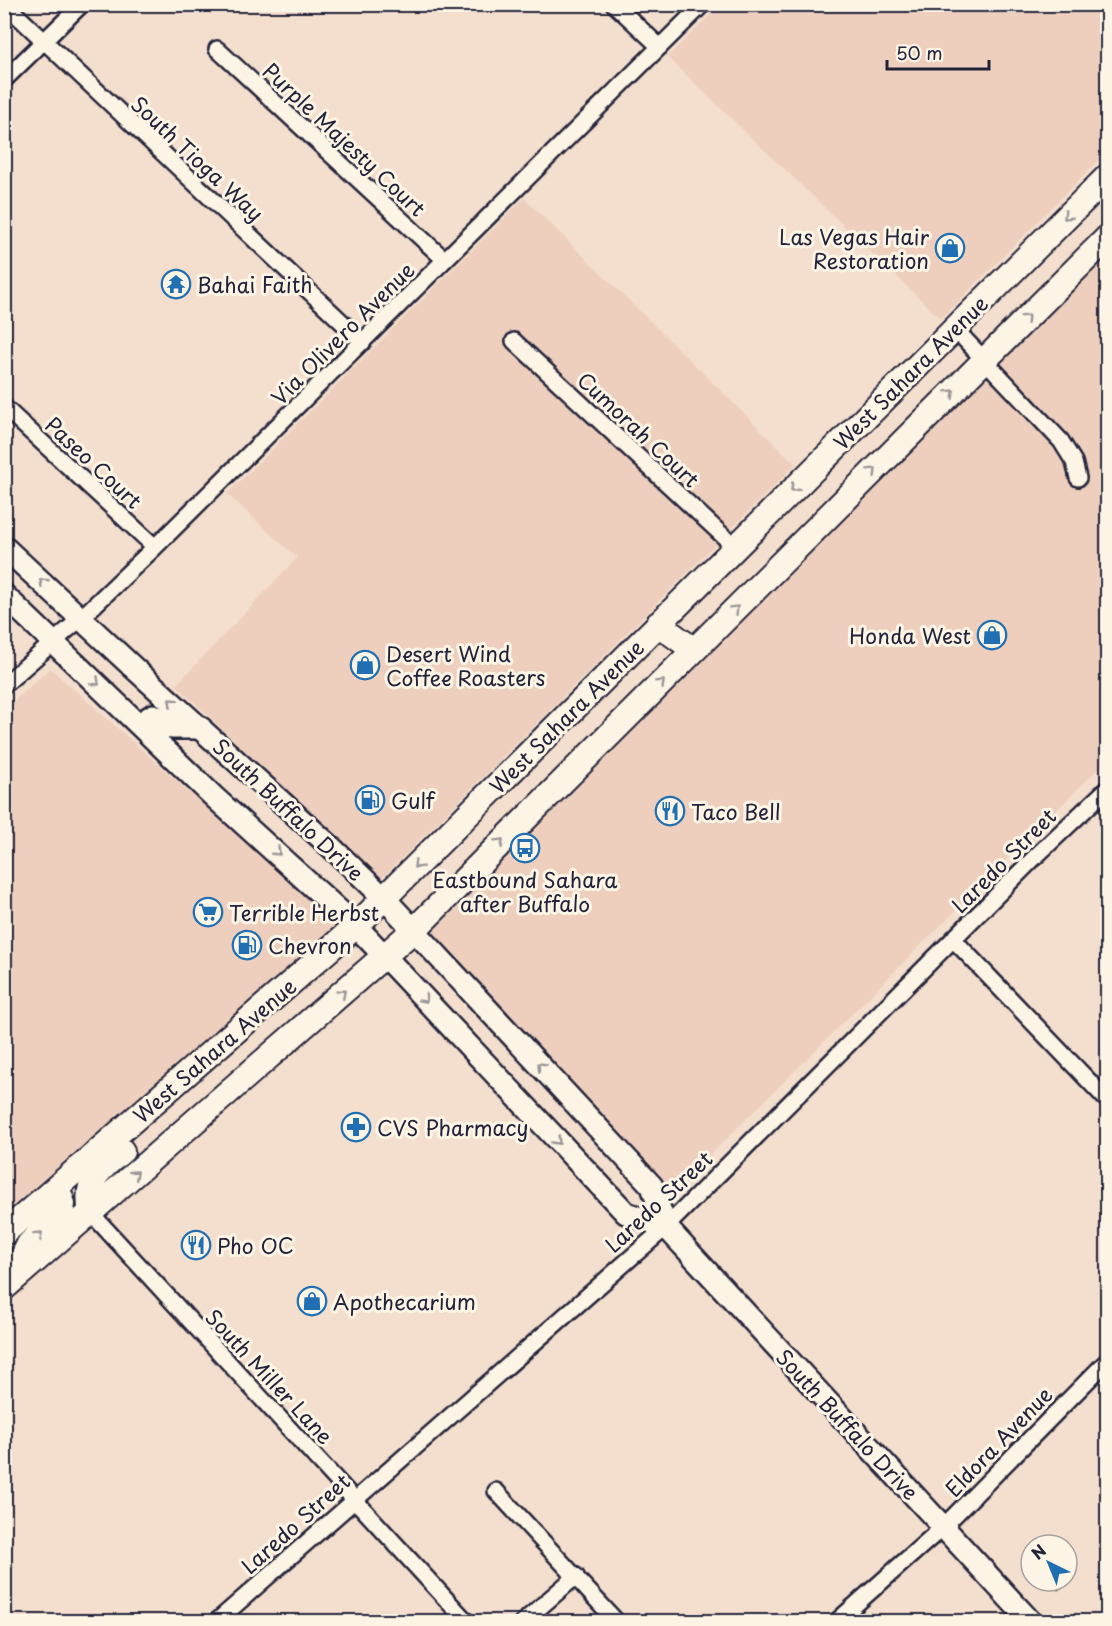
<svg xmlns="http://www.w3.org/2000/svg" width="1112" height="1626" viewBox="0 0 1112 1626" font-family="'Playpen Sans',sans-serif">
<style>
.built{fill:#eecfbe}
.green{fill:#bfd68c;stroke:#707c64;stroke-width:1.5}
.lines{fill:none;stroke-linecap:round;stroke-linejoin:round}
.street-casing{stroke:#22223b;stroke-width:20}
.secondary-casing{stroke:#22223b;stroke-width:26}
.primary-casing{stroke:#22223b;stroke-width:28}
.street{stroke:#fcf5e5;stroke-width:15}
.secondary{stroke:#fcf5e5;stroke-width:21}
.primary{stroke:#fcf5e5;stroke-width:24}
.oneway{stroke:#9a9698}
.labels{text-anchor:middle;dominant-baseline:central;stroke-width:6;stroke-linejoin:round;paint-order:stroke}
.street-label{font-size:21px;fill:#22223b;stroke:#fcf5e5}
.poi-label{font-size:21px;fill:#22223b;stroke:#fcf5e5;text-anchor:start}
</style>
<rect width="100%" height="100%" fill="#f4dfce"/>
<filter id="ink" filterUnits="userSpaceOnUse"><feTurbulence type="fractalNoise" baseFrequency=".0167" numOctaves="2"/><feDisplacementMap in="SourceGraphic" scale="12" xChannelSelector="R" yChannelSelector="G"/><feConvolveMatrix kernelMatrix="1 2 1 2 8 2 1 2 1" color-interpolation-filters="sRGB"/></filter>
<g filter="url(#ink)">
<path class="built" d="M720,5H1107V152L941,319L667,57Z
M524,198L796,464L380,880L176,685L297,558L227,494Z
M1107,257V760L672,1193L431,933Z
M50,668L338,924L5,1214V709Z"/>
<path class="green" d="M1067,1564L1076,1574L1058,1590L1049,1581H1067Z"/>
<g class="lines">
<g class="street-casing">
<path id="street" d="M5,4L363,342
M614,4L660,47
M217,49L445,260
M4,80L82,4
M954,328L1061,441L1074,462L1078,478
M514,341L735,547
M4,407L155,547
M4,685L81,618L155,547L703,4
M953,939L1108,1101
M91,1213L467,1622
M496,1491L617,1622
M216,1622L666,1227L1035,857L1108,788
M523,1622L576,1576
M836,1622L943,1527L1108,1360"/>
</g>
<g class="secondary-casing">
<path id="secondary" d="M4,547L136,670L331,847L384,898L652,1186L666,1227L1031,1622
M4,595L214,797L356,926L626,1213L666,1227
M139,724L153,715L162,719L172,728H201"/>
</g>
<g class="primary-casing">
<path id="primary" d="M658,624L694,650
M91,1213C84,1180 99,1170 122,1151
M4,1233L356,926L1108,176
M14,1274L29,1244L62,1211L63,1204L57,1187
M4,1288L415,929L1108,237"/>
</g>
<use href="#street" class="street"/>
<use href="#secondary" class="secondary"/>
<use href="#primary" class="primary"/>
</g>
<defs><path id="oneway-chevron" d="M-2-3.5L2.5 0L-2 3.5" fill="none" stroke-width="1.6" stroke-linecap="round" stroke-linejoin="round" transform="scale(1.5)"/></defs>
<g class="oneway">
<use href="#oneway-chevron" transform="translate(1067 216) rotate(135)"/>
<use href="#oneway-chevron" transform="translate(1026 318) rotate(-45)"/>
<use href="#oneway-chevron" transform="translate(951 393) rotate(-45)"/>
<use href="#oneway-chevron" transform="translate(873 471) rotate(-45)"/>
<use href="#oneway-chevron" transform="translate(794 488) rotate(135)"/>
<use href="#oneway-chevron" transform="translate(43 582) rotate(-137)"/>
<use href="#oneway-chevron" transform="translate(735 609) rotate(-45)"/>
<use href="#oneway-chevron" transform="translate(96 682) rotate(44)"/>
<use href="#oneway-chevron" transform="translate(661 683) rotate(-45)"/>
<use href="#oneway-chevron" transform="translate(172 702) rotate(-138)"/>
<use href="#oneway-chevron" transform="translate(500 842) rotate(-45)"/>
<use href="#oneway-chevron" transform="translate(277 852) rotate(43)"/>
<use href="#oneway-chevron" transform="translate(417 865) rotate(135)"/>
<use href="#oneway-chevron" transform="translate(342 993) rotate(-41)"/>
<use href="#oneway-chevron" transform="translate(424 999) rotate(47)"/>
<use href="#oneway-chevron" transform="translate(541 1066) rotate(-133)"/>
<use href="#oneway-chevron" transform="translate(557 1141) rotate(46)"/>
<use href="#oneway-chevron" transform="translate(135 1174) rotate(-41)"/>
<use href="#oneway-chevron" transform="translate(39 1235) rotate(-43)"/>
</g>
</g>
<defs>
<g id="shop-ring" transform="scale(1.5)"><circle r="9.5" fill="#fcf5e5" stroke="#1f6fb2" stroke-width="1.5"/><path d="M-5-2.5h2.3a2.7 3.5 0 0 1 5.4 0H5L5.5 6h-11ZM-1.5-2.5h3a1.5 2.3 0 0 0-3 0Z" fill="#1f6fb2"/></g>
<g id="temple-ring" transform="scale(1.5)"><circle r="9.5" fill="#fcf5e5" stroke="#1f6fb2" stroke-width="1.5"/><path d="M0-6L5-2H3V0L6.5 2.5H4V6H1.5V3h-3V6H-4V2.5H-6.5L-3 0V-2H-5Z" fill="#1f6fb2"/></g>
<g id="fuel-ring" transform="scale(1.5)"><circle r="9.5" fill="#fcf5e5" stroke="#1f6fb2" stroke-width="1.5"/><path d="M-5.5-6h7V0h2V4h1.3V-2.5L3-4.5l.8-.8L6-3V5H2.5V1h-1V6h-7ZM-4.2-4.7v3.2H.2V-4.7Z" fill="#1f6fb2"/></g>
<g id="restaurant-ring" transform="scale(1.5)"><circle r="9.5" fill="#fcf5e5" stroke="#1f6fb2" stroke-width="1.5"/><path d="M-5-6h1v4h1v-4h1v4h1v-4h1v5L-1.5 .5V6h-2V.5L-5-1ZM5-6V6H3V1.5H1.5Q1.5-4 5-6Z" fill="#1f6fb2"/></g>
<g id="bus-ring" transform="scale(1.5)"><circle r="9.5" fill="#fcf5e5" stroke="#1f6fb2" stroke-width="1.5"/><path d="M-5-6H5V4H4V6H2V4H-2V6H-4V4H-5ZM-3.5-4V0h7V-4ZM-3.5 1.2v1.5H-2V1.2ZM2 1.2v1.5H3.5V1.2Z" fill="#1f6fb2"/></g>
<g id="supermarket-ring" transform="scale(1.5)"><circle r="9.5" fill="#fcf5e5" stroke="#1f6fb2" stroke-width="1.5"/><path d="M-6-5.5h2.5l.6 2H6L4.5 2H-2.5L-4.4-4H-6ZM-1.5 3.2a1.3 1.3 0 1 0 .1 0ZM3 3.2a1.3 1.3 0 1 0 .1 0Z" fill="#1f6fb2"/></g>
<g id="pharmacy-ring" transform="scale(1.5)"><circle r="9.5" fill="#fcf5e5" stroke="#1f6fb2" stroke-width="1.5"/><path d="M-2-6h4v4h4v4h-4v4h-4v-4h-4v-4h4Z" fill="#1f6fb2"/></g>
</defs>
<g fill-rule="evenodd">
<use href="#shop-ring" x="950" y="248"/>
<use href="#temple-ring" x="176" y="284"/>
<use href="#shop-ring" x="992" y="635"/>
<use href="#shop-ring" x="365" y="665"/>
<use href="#fuel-ring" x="370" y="800"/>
<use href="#restaurant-ring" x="670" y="811"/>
<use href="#bus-ring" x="525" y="848"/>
<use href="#supermarket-ring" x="208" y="912"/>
<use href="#fuel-ring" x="247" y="945"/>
<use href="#pharmacy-ring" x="356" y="1127"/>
<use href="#restaurant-ring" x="196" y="1245"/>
<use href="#shop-ring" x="312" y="1301"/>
</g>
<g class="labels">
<g class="street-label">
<text transform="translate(345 139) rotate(43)">Purple Majesty Court</text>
<text transform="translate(198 158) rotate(43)">South Tioga Way</text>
<text transform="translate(342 333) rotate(-45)">Via Olivero Avenue</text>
<text transform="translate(910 372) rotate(-45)">West Sahara Avenue</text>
<text transform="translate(639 429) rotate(43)">Cumorah Court</text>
<text transform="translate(94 462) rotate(43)">Paseo Court</text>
<text transform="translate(566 716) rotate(-45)">West Sahara Avenue</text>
<text transform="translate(289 809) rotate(43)">South Buffalo Drive</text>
<text transform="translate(1003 860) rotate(-45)">Laredo Street</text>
<text transform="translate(214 1050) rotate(-41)">West Sahara Avenue</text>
<text transform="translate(658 1201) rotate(-43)">Laredo Street</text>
<text transform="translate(270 1376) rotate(47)">South Miller Lane</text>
<text transform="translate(848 1424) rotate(47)">South Buffalo Drive</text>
<text transform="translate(998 1441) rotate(-46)">Eldora Avenue</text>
<text transform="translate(295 1523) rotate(-42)">Laredo Street</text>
</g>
<g class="poi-label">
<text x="929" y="236" text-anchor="end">Las Vegas Hair<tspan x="929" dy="24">Restoration</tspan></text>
<text x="197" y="284">Bahai Faith</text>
<text x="971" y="635" text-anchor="end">Honda West</text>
<text x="386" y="653">Desert Wind<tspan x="386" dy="24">Coffee Roasters</tspan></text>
<text x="391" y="800">Gulf</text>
<text x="691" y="811">Taco Bell</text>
<text x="525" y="879" text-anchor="middle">Eastbound Sahara<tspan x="525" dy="24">after Buffalo</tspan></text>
<text x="229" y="912">Terrible Herbst</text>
<text x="268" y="945">Chevron</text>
<text x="377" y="1127">CVS Pharmacy</text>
<text x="217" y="1245">Pho OC</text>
<text x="333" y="1301">Apothecarium</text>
</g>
</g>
<rect width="1112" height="1626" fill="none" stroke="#fcf5e5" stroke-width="24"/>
<rect x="12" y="12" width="1088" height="1602" fill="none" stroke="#22223b" stroke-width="2" filter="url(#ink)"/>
<g transform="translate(1049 1563) rotate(317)"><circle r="28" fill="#fcf5e5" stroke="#a5a1a1" stroke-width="1.5"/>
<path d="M0-4.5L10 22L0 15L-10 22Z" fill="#1f6fb2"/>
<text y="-9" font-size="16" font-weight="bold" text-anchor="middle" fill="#22223b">N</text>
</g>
<path d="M887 60v9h102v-9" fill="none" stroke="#22223b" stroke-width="3"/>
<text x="896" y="60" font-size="18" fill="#22223b" stroke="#fcf5e5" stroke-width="4.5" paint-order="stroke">50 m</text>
</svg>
